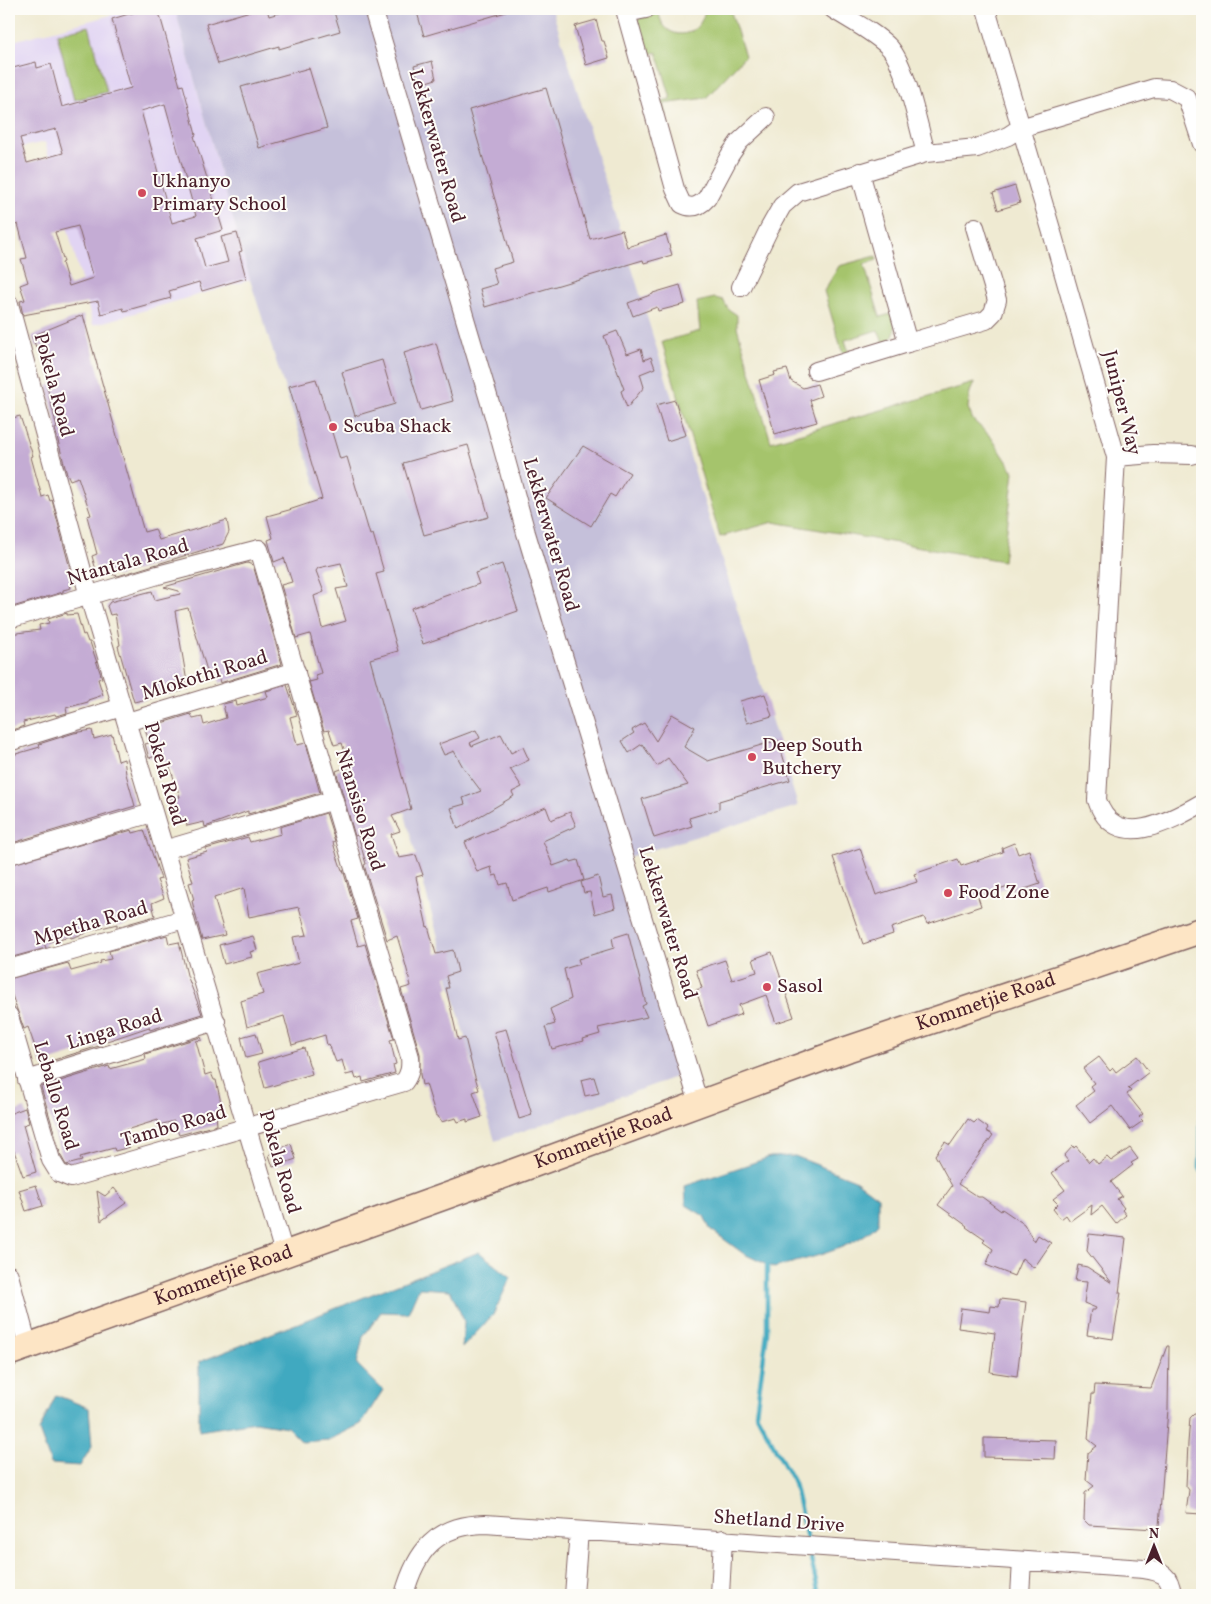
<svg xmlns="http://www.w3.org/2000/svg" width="1211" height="1604" viewBox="0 0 1211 1604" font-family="Vollkorn,serif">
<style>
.built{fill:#e1d4f3}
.industrial{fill:#c5c0da}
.green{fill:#a5c46c;stroke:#78724c}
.water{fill:#40a9c0;stroke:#456476}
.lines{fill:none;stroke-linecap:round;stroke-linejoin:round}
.stream{stroke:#40a9c0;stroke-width:4.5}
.building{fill:#c4acd4;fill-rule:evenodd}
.street-casing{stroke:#846665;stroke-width:20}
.secondary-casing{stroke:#846665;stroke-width:28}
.street{stroke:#fff;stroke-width:18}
.secondary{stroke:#fde5c5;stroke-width:25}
.poi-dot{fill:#d1495b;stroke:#fdfcf7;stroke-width:2}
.labels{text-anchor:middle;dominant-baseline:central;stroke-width:4;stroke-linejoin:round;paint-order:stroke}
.street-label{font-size:20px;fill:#4a1f2b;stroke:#fdfcf7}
.poi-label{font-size:20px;fill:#4a1f2b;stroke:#fdfcf7;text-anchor:start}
</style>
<rect width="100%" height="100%" fill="#fdfcf7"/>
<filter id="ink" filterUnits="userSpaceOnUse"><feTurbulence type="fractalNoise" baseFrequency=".02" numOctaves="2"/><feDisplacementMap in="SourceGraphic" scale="10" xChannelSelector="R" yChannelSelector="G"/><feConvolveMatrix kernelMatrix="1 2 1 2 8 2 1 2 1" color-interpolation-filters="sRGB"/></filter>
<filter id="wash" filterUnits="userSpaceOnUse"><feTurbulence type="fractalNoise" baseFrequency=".0096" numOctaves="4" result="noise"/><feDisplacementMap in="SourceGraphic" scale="20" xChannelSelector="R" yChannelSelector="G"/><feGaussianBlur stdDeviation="1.12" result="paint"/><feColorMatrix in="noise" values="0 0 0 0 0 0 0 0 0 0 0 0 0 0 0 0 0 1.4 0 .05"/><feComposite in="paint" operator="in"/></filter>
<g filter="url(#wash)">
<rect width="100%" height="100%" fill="#efead2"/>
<path class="built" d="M134,9H175L250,280L93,325L45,142L9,150V42Z"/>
<path class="industrial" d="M175,9H552L798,806L625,858L690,1072L495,1141L468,1049L320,498L250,280Z"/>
<path class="green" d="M705,9H730L745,56L706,98L664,104L667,115L662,116L658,102L670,99V95L657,52L644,56L635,26L639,18L659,13C663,42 701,41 705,9Z
M89,26L107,92L74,100L57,34Z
M876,256L877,260L864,264L880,317L894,313C895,327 898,338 883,343L878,330L845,340L849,353H844L842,351L824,291L839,266Z
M715,298L723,300L728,309L737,315V327L771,442L974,383L970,392L968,408L973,420L991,437L1014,472L1003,561L773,522L720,537L662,342L700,331L697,302Z"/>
<path class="water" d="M795,1156L855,1180L878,1197V1224C853,1250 807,1258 774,1268L744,1254L710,1229L704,1216L686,1205L685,1186L770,1157Z
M479,1252L511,1277L493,1315L462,1348L464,1321L450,1290L419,1288L408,1313L381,1312L363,1337L357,1364L383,1390L361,1424L329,1440L302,1442L287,1427L255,1422L199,1431V1362Z
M56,1395L89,1408L92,1446L80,1466L51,1464L39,1431Z"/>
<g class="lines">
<path class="stream" d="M1202,1106L1201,1109L1200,1168L1202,1172
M767,1260V1333L756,1413L794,1483L808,1543
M809,1550L819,1595"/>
</g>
<g id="blocks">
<path class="building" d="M138,9H158L180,86L183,85L196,135L194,136L223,230L197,238L205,268L228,262L221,237L237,233L242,251L239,252L246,278L202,291L199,282L169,291L171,298L124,311L123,308L101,314L98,301L23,315L20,301L25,300L20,285L28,282L21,259L27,258L18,224L13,226L11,220L9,221V69L36,62L37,68L51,64L62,107L131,88L112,19L139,11ZM165,104L196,216L172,223L141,111ZM56,129L63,153L27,163L20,138ZM78,226L93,278L69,286L62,263L64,262L55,232Z
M257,9H267L269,16L293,9H333L340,31L279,49V46L218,64L206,24Z
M416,9H505L506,12L424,36Z
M596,20L602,41H604L609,58L586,65L575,26Z
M432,61L436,79L420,84L414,66Z
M309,68L327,128L259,148L241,87Z
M546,88L590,239L622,230L627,247L666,235L672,255L644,263L643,260L485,307L480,289L497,284L492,268L513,262L469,110Z
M1015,186L1020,203L998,210L993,193Z
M680,285L685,304L658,311L657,307L633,316L628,303L653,294V293Z
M83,315L144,532L155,529L159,540L227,520L229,532L223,544L118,576L96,570L92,556L97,554L87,516L91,515L78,477L70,480L66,471L55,429L57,428L47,386L53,384L41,345L36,347L32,336Z
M617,331L627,354L641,349L644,360L651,357L655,368L640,374L644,387L627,408L621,391L624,389L604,336Z
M436,343L453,401L421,410L404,353Z
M382,360L395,404L355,416L342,372Z
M787,369L791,381L803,388L817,384L821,396L810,400L817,422L775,434L759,380L775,375L774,372Z
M316,379L340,459L347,457L370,535L373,534L384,572L376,574L398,651L370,659L411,809L392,816L400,831L391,834L399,858L416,855L423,875L416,877L427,927L428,926L436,954L453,950L458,972L446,976L449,988H446L458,1040L465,1038L473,1070L479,1090L473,1092L482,1117L467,1122V1119L458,1122L456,1118L441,1122L438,1116H436L426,1084L422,1085L420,1074V1054L401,989L411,986L406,966L397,936L387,940L364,865L366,864L358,835L355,836L336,771L349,766L342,743L334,745L329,730L324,731L309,682L317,680L315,675L321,673L310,634L296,638L281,585L292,582L284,558L274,562L268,540L273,538L267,516L289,510L322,499L289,386ZM341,563L348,587L336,589L346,621L322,628L314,596L324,592L316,571L318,568Z
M675,400L686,435L667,441L656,405Z
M20,416L33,456L31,457L42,497L48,495L50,501L52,500L73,580L69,582L71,588L63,590V592L9,608V419Z
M468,445L489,517L424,535L403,463Z
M583,446L630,473L615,497L610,494L591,526L546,498Z
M247,563L253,565L282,664L220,683L217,671L208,674L188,608L175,611L188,688L181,689L182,691L134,702L118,646L120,645L115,614L110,615L107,606L110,602L152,591L155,600L180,594L179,591L164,587Z
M502,564L518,611L423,644L411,608L479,584L475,573Z
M67,613V615L77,614L83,635L85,634L88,642H90L102,678L98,679L103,695L88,700V702L66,708L67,713L56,716L55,714L23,722L24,726L9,731V655H11L9,634L40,630L39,625L49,623L48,619Z
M287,685L297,715L290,717L297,745L306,743L320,793L248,814V811L205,827L204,822L187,826L184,817L174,820L168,800L180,797L169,764L160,766L157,756L149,758L145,744L149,743L145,728L191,714L193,719L202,717L204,725L226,718L223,704L236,701L237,706L268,697L266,691Z
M765,694L772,716L747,723L740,701Z
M672,714L695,727L684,747L708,761L778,740L790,780L719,801V809L689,818L692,826L654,838L642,799L688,785L668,758L657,766L642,744L629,753L622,741L634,733L632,730L644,723L656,741Z
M92,730L94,739L112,734L118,761L124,759L126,774L135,806L9,844V756L40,747L39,744L74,733Z
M476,730L480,738L470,743L472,746L501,734L511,753L523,747L529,760L510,769L522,787L512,792L514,796L458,829L451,808L465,804L463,798L481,791L463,767L454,751L444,755L439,744Z
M546,807L551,820L570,812L576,826L543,841L553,866L570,860L571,862L578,860L584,880L549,892L548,888L512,900L507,883L500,885L497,875L493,876L491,867L477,872L465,842Z
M326,813L335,841L333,842L337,856L342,870H343L358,919L351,921L358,946L365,944L394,1039L390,1040L396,1064L393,1065L395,1073L363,1082L362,1077L356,1079L354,1073L346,1075L342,1060L336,1062L329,1044L327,1045L325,1035L292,1045L284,1016L247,1027L241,1001L263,994L257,974L299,963L293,937L307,935L299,907L249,917L244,888L214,898L225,935L202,940L192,901L194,900L189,883L193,882L186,858L207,852L206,849L248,837L250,842L281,834L280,827Z
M132,830L133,833L144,830L161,879L157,880L164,898L152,903L155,916L117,927V924L86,932V933L71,938L70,936L44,943L46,948L9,958V865Z
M1014,843L1018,854L1029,850L1040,884L1013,893L1011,886L978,897L981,906L927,924L924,917L891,928L893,934L863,944L833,857L860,848L876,895L917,882L914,874L958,859L961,866L1003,852L1002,848Z
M598,876L603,897L612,895L615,908L595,914L590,892L584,893L581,882Z
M628,933L646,1004L642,1006L647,1017L598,1028L600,1034L583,1039L584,1041L552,1049L545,1027L555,1024L550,1009L571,999L564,969L580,964L578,959L614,948L612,938Z
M167,935L169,944L179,942L187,975L202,1014L150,1030L149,1027L101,1043L102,1045L41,1064L28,1027L24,1029L9,987V979L68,963L71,971L101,963L100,961L111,959L109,951Z
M253,936L257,950L250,952L252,957L224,964L219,945Z
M772,952L794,1017L776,1023L766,995L739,1005L742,1014L708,1026L696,990L702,988L696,970L725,960L732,980L757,972L753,959Z
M506,1029L532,1115L519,1119L494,1032Z
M256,1033L262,1054L246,1058L241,1037Z
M201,1037L202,1040L196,1041L205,1075L211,1073L214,1080H216L223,1112L216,1114L217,1125L179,1135L174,1121L159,1125L158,1120L126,1130L130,1147L115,1151L114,1148L80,1157L82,1161L66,1165L61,1156L41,1087L109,1066L110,1069L146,1059L145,1054Z
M304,1048L312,1074L265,1088L258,1062Z
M1137,1056L1149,1072L1128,1088L1131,1091L1127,1094L1143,1114L1139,1117L1143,1121L1130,1130L1112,1106L1090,1123L1076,1105L1094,1091L1090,1086L1094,1083L1083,1069L1099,1057L1110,1071L1113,1068L1116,1072Z
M594,1077L599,1093L585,1096L581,1080Z
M25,1108L29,1123L23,1125L36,1172L23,1176L14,1151L9,1153V1114Z
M968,1119L974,1123L977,1120L988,1128L986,1131L993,1135L958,1184L978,1197H982L1001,1211L1002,1209L1024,1224L1034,1242L1038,1235L1051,1243L1034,1268L1022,1258L1014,1276L986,1265L993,1249L983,1242L985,1240L966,1227L967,1226L938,1205L952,1186L935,1155L945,1142L950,1145Z
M291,1144L296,1159L273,1167L269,1155L277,1149Z
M1073,1146L1074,1148L1076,1146L1089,1162L1093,1158L1098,1164L1107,1157L1111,1161L1130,1148L1138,1159L1131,1163L1133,1165L1111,1182L1122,1196L1117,1199L1124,1208L1122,1210L1126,1215L1116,1224L1102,1206L1091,1215L1092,1205L1070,1221L1066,1215L1061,1219L1053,1209L1058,1204L1053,1199L1065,1190L1052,1173L1068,1161L1064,1156Z
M36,1185L43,1206L26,1211L19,1190Z
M114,1188L126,1203L101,1221L97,1191L105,1196Z
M1089,1234L1126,1238L1119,1293H1121L1113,1339L1087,1335L1091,1310H1095L1096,1308L1084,1303L1087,1282L1075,1281L1078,1265L1087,1267L1112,1283L1087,1251Z
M1000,1299L1026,1302L1017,1376L990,1372L995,1333L958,1328L961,1308L990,1312L991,1306L999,1307Z
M1167,1346H1169L1168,1409L1159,1526L1155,1529L1089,1525L1084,1520L1085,1493L1094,1486L1086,1480L1088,1453L1097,1446L1088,1439L1092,1394H1094L1095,1385L1151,1388Z
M1194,1414L1202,1415V1514L1186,1513L1189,1490L1186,1486L1188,1443L1190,1418Z
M984,1438L1056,1440L1055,1459L984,1457Z"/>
</g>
</g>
<g filter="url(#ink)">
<use href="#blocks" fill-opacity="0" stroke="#846665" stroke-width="1"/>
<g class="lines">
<g class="street-casing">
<path id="street" d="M373,9L493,413L526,533L699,1104
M646,9L626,13L675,189L682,204C692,209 699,207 707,198L730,155L739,142L766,117
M833,9C850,20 876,33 890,48C907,68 918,126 926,153
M986,9L1053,236L1116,457L1097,800C1114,853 1171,821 1202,803
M741,287L769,229L782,206L798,192L926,153L977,148L1008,136L1020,128L1154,88L1170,89L1187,98L1202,144
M9,304L89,596L284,1253
M908,343L986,320L993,313L997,300L975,227
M816,371L908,343L860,172
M1116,457L1153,454L1192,455
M9,619L158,575L259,549L410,1057C411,1067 410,1074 404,1082L71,1178L59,1173L51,1160L9,1016
M127,722L296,671
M9,742L122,707
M164,850L334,800
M9,855L152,813
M9,969L184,919
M27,1080L216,1021
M9,1275L28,1347
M404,1595C416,1551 436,1525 485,1524L1144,1569C1163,1572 1170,1575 1172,1595
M574,1595L579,1531
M720,1595L723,1539
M1020,1595L1022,1561"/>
</g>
<g class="secondary-casing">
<g id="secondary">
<path id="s1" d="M9,1353L491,1180L848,1049L1202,930"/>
</g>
</g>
<use href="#street" class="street"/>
<use href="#secondary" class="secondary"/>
</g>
</g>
<g class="poi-dot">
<circle cx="142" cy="193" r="5"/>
<circle cx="333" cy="427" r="5"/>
<circle cx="752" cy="757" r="5"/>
<circle cx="948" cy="893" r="5"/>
<circle cx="767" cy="987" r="5"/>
</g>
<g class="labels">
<g class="street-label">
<text transform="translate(436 146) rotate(74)">Lekkerwater Road</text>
<text transform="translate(53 385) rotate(75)">Pokela Road</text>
<text transform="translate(1121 403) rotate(76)">Juniper Way</text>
<text transform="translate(550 535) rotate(74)">Lekkerwater Road</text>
<text transform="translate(128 563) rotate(-16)">Ntantala Road</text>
<text transform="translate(205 676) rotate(-17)">Mlokothi Road</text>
<text transform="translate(164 774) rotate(74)">Pokela Road</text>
<text transform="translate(359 810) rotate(73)">Ntansiso Road</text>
<text transform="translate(667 923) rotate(73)">Lekkerwater Road</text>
<text transform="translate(91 924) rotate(-16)">Mpetha Road</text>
<text stroke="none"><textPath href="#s1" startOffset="1038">Kommetjie Road</textPath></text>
<text transform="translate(115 1030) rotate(-17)">Linga Road</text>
<text transform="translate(55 1096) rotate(73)">Leballo Road</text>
<text transform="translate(174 1127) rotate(-16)">Tambo Road</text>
<text stroke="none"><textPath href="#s1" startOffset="632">Kommetjie Road</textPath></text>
<text transform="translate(279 1162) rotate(74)">Pokela Road</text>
<text stroke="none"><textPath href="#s1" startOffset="228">Kommetjie Road</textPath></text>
<text transform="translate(779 1522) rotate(4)">Shetland Drive</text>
</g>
<g class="poi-label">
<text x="152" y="182">Ukhanyo<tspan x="152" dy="23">Primary School</tspan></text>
<text x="343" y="427">Scuba Shack</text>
<text x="762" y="746">Deep South<tspan x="762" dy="23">Butchery</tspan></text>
<text x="958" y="893">Food Zone</text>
<text x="777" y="987">Sasol</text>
</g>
</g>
<rect width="1211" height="1604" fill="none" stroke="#fdfcf7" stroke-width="30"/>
<g transform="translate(1154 1546)" stroke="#fdfcf7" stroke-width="4" paint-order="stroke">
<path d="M0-4L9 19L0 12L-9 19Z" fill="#4a1f2b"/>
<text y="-8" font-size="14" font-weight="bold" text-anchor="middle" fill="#4a1f2b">N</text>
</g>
</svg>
